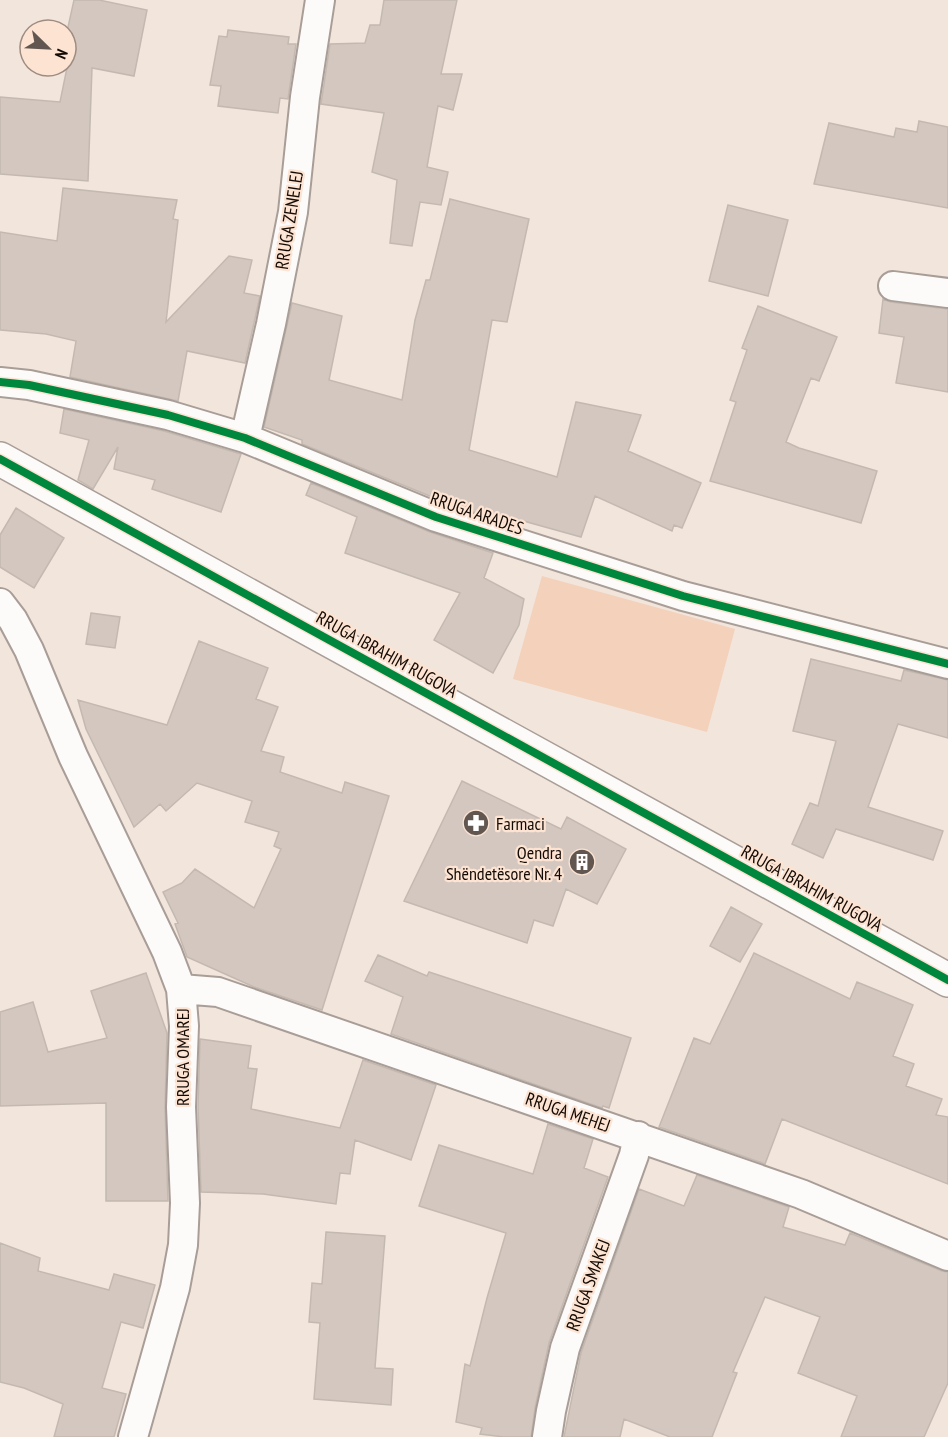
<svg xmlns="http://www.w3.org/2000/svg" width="948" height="1437" viewBox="0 0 948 1437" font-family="'PT Sans Narrow',sans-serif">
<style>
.green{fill:#f3d1ba}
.building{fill:#d3c7bf;stroke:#c4b9b1;stroke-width:1.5}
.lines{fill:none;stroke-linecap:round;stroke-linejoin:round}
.street-casing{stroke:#a99e97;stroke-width:32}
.secondary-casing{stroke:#a99e97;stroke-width:36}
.street{stroke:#fdfbfa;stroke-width:28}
.secondary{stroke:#fdfbfa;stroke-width:33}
.cycleway-casing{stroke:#fce3d2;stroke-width:11}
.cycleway{stroke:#00873e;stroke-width:8}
.labels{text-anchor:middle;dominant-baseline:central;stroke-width:4.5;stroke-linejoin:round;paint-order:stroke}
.street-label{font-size:18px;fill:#140a04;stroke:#fce3d2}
.poi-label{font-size:18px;fill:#140a04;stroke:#fce3d2;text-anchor:start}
</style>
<rect width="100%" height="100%" fill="#f2e5dc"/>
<path class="green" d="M542,576L735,629L707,732L513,679Z"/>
<path class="building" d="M74,0H99L147,10L134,76L92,68L88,181L0,174V97L60,102L68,63L66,62V36Z
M384,0H457L441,74H462L453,110L438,106L427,167L448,172L441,205L420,202L412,246L390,243L397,180L372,172L384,113L321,104L330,44L365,43L370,25H380Z
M228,30L289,37L288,44H296L288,99L280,98L278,113L218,106L221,86L210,85L219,36L227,37Z
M919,121L948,127V208L814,184L829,123L894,137L896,128L917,132Z
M63,188L177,200L173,219L178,220L166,322L229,256L252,260L244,293L260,296L245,363L187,351L178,401L70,377L76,341L46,334L0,330V232L57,241Z
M450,199L529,219L507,322L492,320L469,450L557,477L576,402L641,415L628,451L701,483L682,528L674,525L672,531L595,496L581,537L509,517L507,523L442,501L302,444V440L264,427L292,303L342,316L329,380L402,400L415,320L426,280H430Z
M728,205L788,220L768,296L709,281Z
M883,299L891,302L948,309V392L896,383L904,337L879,333Z
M758,306L837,337L819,381L811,378L786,442L799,448L877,471L861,523L710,481L736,402L730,400L747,350L742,348Z
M64,409L164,431L241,454L221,512L152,489L155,480L114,469L118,447L93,489L78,480L89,440L60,433Z
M311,483L430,532L493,553L484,578L524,599L519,625L493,673L434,640L460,593L345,553L357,517L306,495Z
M16,508L64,538L34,588L0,567V535Z
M91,613L120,617L115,648L86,644Z
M199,641L268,668L256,699L278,707L261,751L284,757L280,772L342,793L345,782L389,796L322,1010L254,987L187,957L175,924L178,923L163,892L182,883L195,869L254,908L281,849L274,846L279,832L245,822L252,801L197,783L166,811L160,804L134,827L86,729L78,700L167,725Z
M811,659L901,681L904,670L948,680V738L898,724L868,807L943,831L933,860L836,829L823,858L792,844L810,803L818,806L836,741L793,731Z
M462,781L561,829L567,817L626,849L597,904L566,889L553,926L534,920L527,943L404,901Z
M731,907L762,924L740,962L710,946Z
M754,953L850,999L857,982L913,1005L893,1056L914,1064L906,1086L942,1099L936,1115L948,1117V1184L782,1119L765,1164L659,1127L694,1038L710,1044Z
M378,955L427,976L429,972L631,1038L609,1108L603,1106L602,1108L391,1034L403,997L365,981Z
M146,973L167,1033L165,1108L168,1201H106V1103L0,1106V1012L33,1002L48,1052L107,1038L91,991Z
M200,1039L251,1046L248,1068L257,1069L251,1109L340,1128L363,1060L436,1085L411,1160L355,1140L350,1174L340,1173L336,1204L263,1194L201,1192L198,1107Z
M548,1124L593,1139L584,1168L608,1177L549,1343L535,1408L531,1437H504L480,1434L482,1428L456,1422L465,1364L470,1366L487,1298L506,1233L419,1206L439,1145L533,1174Z
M697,1175L789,1207L783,1227L845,1245L850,1233L942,1271L948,1272V1383L924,1437H841L857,1396L798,1373L820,1317L765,1297L733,1372L737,1373L712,1437H670L624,1419L620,1437H564L581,1353L639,1189L684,1206Z
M326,1232L385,1236L375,1368L393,1369L391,1405L314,1399L320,1323L309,1322L312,1283L322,1284Z
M0,1243L40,1258L38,1271L109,1290L114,1274L155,1285L143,1328L121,1322L102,1388L126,1394L114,1437H54L63,1404L24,1388L0,1382Z"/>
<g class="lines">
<g class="street-casing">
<path id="street" d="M893,286L948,293
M0,382L29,385L168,415L245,438L436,517L683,596L948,664
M245,438L271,324L293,212L305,97L320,0
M0,603L13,620L29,650L73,756L167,952L181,989L184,1026L181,1107L185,1203L183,1245L175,1288L133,1437
M181,989L218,992L801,1194L948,1256
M547,1437L551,1411L565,1348L634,1155L638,1136"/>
</g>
<g class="secondary-casing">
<path id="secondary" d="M0,459L948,980"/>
</g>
<use href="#street" class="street"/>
<use href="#secondary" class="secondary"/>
<g class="cycleway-casing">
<path id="cycleway" d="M0,382L29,385L168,415L245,438L436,517L683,596L948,664
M0,459L948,980"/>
</g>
<use href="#cycleway" class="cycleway"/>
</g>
<defs>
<g id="pharmacy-disc" transform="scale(1.35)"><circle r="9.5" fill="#625750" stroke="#fce3d2"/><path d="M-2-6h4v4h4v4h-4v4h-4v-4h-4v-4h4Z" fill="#fff"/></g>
<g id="building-disc" transform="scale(1.35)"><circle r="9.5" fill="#625750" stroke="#fce3d2"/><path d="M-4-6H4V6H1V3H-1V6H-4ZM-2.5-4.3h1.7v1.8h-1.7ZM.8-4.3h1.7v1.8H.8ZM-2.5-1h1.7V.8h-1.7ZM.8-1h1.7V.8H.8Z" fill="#fff"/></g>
</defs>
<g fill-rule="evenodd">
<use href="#pharmacy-disc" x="476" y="823"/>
<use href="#building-disc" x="582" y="862"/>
</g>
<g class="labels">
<g class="street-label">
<text transform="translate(289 220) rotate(-81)">RRUGA ZENELEJ</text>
<text transform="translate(477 513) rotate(19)">RRUGA ARADES</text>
<text transform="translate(387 654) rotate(29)">RRUGA IBRAHIM RUGOVA</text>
<text transform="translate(812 888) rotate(29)">RRUGA IBRAHIM RUGOVA</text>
<text transform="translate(182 1057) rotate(-90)">RRUGA OMAREJ</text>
<text transform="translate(568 1112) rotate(19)">RRUGA MEHEJ</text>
<text transform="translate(588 1285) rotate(-70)">RRUGA SMAKEJ</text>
</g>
<g class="poi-label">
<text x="496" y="823">Farmaci</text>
<text x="562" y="852" text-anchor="end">Qendra<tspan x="562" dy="21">Shëndetësore Nr. 4</tspan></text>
</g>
</g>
<g transform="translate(48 48) rotate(114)"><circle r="28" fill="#fce3d2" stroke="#9f8c80" stroke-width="1.5"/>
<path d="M0-4.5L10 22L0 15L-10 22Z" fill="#625750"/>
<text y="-9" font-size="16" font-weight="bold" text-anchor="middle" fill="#140a04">N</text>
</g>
</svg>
